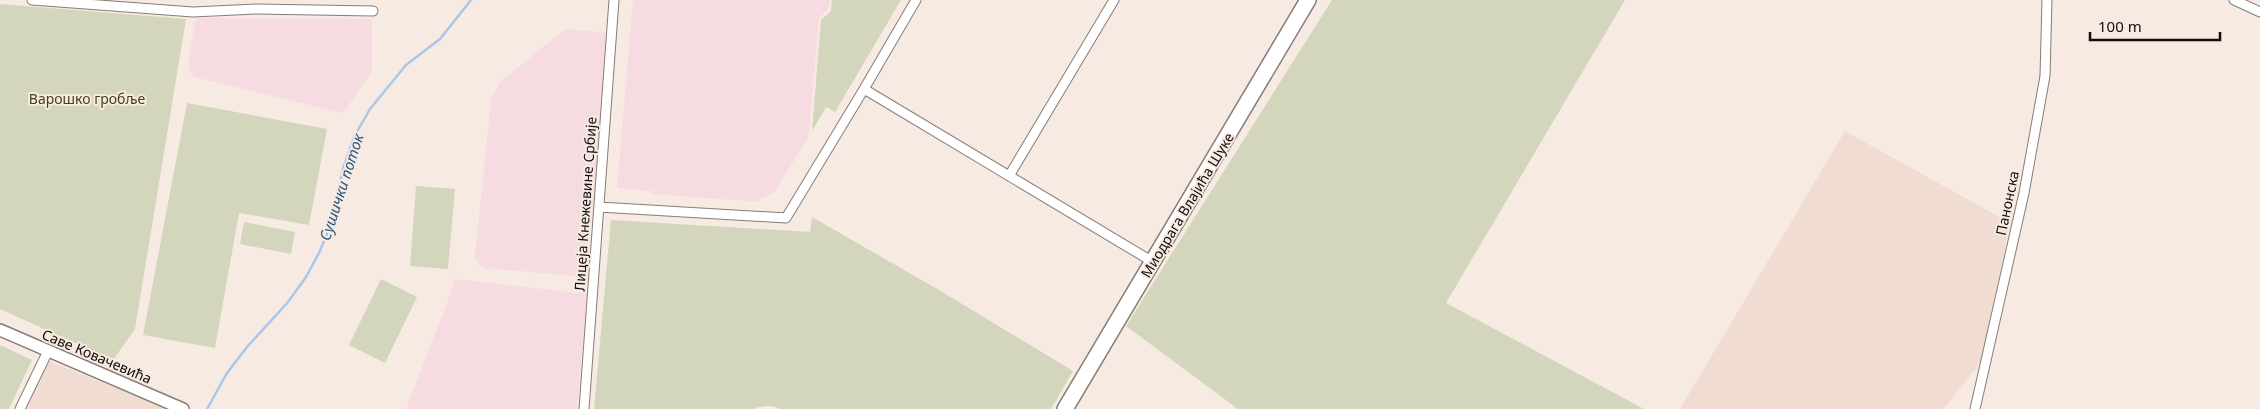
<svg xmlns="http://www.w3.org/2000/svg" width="2260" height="409" viewBox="0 0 2260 409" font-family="'Noto Sans',sans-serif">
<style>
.built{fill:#f0dcd1}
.education{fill:#f6dbe0}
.green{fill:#d3d6bd}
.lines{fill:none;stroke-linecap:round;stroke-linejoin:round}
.stream{stroke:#a9c8e8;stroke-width:2.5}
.minor-casing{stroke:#887c76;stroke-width:11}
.tertiary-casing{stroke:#887c76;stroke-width:14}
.primary-casing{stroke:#887c76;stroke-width:18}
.minor{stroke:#fff;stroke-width:9}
.tertiary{stroke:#fff;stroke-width:11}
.primary{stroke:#fff;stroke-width:15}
.labels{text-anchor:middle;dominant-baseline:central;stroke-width:4;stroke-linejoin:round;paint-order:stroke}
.park-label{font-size:14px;fill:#414413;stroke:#f7eae3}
.street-label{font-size:14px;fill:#110d0b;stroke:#f7eae3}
.water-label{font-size:15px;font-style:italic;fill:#28547e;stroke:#f7eae3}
</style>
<rect width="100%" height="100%" fill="#f7eae3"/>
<path class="built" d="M1845,131L2010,223L1982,359L1977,367L1943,409H1680Z
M48,361L124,391L164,409H25Z"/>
<path class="education" d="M633,0H830L829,8L819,18L809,131L807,140L773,194L761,198L760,202L652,194V191L617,188Z
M201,18L372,19V72L343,113L194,77L190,72L188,64L195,21Z
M565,29L607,33L597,181L584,269L581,275L577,276L485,268L479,265L475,257L491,99L500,82Z
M455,279L587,294L577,409H406L446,306Z"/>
<path class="green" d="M832,0H901L835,112L826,107L812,131L821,20L831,11Z
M1332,0H1625L1446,303L1644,409H1238L1126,326Z
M0,4L186,19L135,329L113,360L0,309Z
M187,103L327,129L309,225L239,213L215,348L143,335Z
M416,186L455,189L448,269L410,266Z
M812,217L939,290L1073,371L1051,409H780C771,404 763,406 753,409H594L611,220L810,232Z
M244,222L295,232L291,254L240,244Z
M381,279L417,297L385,363L349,345Z
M0,345L32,360L9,409H0Z"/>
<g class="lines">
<path class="stream" d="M207,409L227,373L247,347L288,302L306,277L319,253L330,227L343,169L354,137L370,109L406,65L440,39L471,0"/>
<g class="minor-casing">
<path id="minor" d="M32,0L193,12L256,9L373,11
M916,0L864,89L1153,262
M2234,0L2260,12
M1009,176L1114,0
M599,207L786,218L864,89
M20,409L48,351
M584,409L614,0
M1975,409L2024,193L2045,76L2047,0"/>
</g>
<g class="tertiary-casing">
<path id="tertiary" d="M0,330L183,409"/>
</g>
<g class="primary-casing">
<path id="primary" d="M1065,409L1308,0"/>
</g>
<use href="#minor" class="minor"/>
<use href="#tertiary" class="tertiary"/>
<use href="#primary" class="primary"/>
</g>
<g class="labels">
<g class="park-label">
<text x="87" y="98">Варошко гробље</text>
</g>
<g class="street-label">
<text transform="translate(2007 203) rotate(-78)">Панонска</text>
<text transform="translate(585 204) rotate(-86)">Лицеја Кнежевине Србије</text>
<text transform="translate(1187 205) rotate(-59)">Миодрага Влајића Шуке</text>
<text transform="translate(97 356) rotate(23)">Саве Ковачевића</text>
</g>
<g class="water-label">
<text transform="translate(341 187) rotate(-72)">Сушички поток</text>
</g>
</g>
<path d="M2090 32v8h130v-8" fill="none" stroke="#110d0b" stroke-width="2.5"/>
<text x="2098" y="32" font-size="15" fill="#110d0b" stroke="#f7eae3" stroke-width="4" paint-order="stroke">100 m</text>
</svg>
